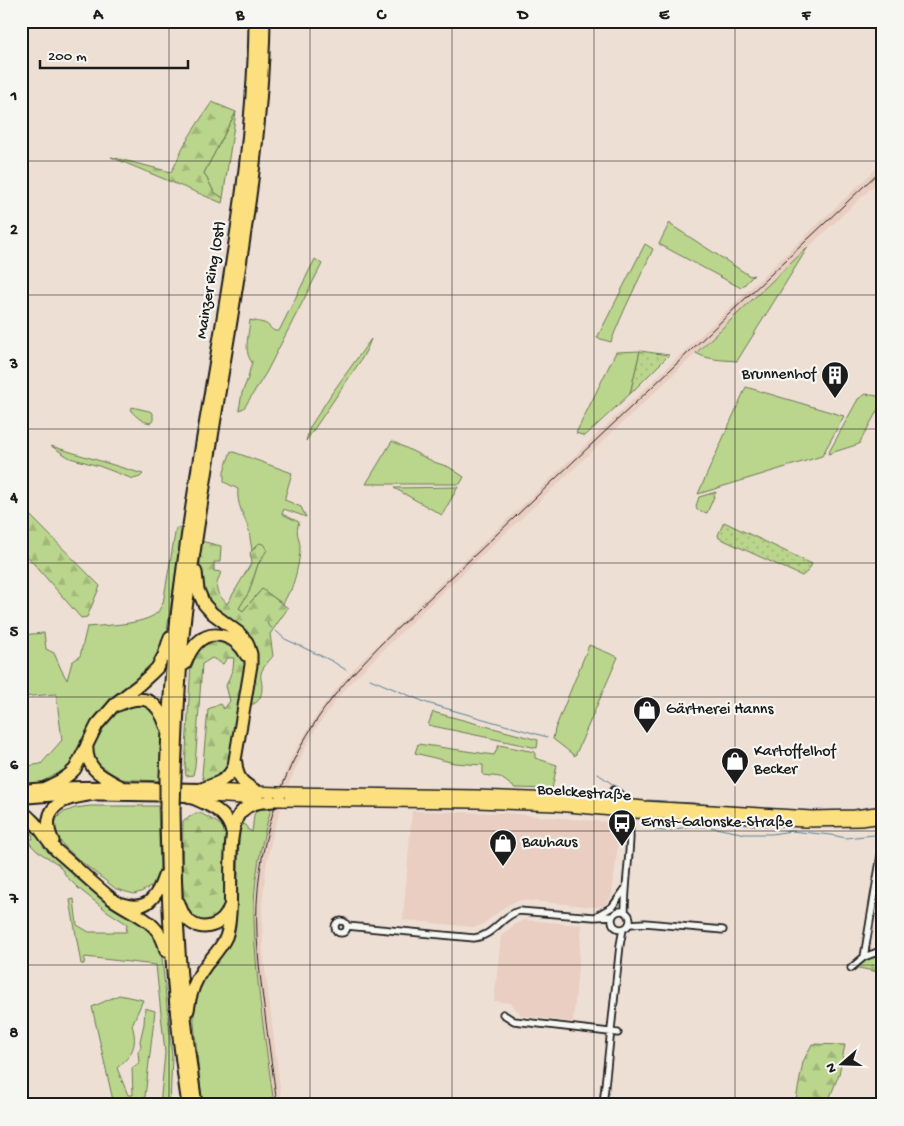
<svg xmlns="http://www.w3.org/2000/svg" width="904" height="1126" viewBox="0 0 904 1126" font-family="'Gochi Hand',sans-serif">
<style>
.built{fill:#e9cec1}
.green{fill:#bad58c;stroke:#6b7854}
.forest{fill:url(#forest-firs);stroke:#6b7854}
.garden{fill:url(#garden-dots);stroke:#6b7854}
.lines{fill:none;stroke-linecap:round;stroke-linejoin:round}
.stream{stroke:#56818f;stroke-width:1}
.minor-casing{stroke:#1c1c1c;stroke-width:9}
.primary-casing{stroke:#1c1c1c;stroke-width:12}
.trunk-casing{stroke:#1c1c1c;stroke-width:14}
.motorway-casing{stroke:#1c1c1c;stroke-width:15}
.minor{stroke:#f6f6f2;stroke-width:5.5}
.primary{stroke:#fce080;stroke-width:9}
.trunk{stroke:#fce080;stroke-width:10}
.motorway{stroke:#fce080;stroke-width:11}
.rail{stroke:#1c1c1c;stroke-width:1}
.primary-bridge-casing{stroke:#1c1c1c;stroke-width:12;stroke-linecap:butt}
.motorway-bridge-casing{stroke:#1c1c1c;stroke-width:15;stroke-linecap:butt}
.primary-bridge{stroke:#fce080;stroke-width:9}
.motorway-bridge{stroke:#fce080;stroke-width:11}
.grid{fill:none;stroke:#1c1c1c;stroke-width:1;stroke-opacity:0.55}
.labels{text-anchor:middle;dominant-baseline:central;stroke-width:4.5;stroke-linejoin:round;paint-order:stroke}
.street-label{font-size:16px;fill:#1c1c1c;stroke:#f6f6f2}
.poi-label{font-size:16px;fill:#1c1c1c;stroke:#f6f6f2;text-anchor:start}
.neatline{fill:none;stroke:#1c1c1c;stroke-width:2}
.grid-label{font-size:16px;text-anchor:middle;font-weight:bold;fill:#1c1c1c}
</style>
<defs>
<pattern id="forest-firs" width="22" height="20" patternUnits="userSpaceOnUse" patternTransform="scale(1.25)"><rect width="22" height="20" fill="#bad58c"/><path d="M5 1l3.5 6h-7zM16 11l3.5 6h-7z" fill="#9fb678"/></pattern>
<pattern id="garden-dots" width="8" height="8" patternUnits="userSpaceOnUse" patternTransform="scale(1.25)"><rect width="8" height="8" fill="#bad58c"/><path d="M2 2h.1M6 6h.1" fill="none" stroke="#9fb678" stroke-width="1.8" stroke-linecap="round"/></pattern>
</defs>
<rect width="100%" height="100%" fill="#eedfd5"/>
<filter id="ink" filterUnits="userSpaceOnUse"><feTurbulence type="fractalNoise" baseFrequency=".02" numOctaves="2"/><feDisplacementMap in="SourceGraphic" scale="10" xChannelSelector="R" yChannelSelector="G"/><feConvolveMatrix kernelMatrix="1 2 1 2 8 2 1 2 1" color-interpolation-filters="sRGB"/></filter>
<g filter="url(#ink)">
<path class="built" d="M883,162V177L423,611L353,680L336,700L317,727L307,744L290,781L273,832L266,867L262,906L263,951L282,1105H274L255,957L254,919L258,866L265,831L271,809L280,786L292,756L320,710L341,683L364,658L447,577Z
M412,811L504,813L620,823L612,895L608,902L603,906L596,907L521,900L514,902L506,906L482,925L474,927L403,920Z
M525,920L582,925L573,1022L524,1016L521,1015L510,1003L494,1001L501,936L515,924Z
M309,1100L354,1105H309Z"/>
<path class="green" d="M843,21H883V31Z
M236,112L223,198L214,192L204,173Z
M670,222L671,225L750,276L754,275L741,288L659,244Z
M645,244L653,249C639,280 623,310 611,342L597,338Z
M808,247L737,361C724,360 707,360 696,353Z
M315,259L322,264L266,373L244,408L239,410L242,393L248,378L250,369L252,362C243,352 249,333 250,320C255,321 260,322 264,323C272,326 270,332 279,331Z
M371,339L367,349L361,360L306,441L310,427L332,393Z
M640,351L630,394L585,436L576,433L616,352Z
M746,387L844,416L822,456L698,494Z
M866,394L883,397V400L859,444L828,454L858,399Z
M132,407L149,411L153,413V420L151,423C141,422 137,417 131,411Z
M392,441L434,462L449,467L464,477L460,484H366Z
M51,446L143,474L140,477L133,479L99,466L70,458Z
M231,451L292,473L285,497V500L301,507L306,517L284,509L282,514L299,522C295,534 299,535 300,546C300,561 296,576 291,590L289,592L283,604L262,589L243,611L239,608L249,592L258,564L263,558L257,545L252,551C251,544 250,538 249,531C245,516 236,505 238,489L224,482V471Z
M458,487L442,515L394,488Z
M716,492L707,513L697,510L696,506L699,497Z
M176,528L182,529L167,631L162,650L156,664L118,698L76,762L56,781L21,785V767L41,764L62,740L56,694L21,697V635L44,633L46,649L54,653L61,669L67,680L72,662L80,656L87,627C106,625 143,625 157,613C159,611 161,606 163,603Z
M589,645L618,657L575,756L553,739L555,729Z
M135,704H148L163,726L160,781L117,779L107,776L92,758C92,754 92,749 93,746C97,726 117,710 135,704Z
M433,712L538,740L537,748L428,725Z
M418,744L494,755L499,745L535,752V758L557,765L552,789L515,788L500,777L483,775V765L454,763L415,753Z
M90,806H158L160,868L152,886L141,892L134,894L116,889L79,860L62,844L56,833L54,825L57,818L62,813L75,808Z
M262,809H271C261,843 253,882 254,918C255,981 266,1043 274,1105H203L199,1075L194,1023V1001L198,985L207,970L227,948L234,933L237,909L239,836L241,827L244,824L247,826V829L252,832L254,815L256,811Z
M21,816L24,818L48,849L87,885L114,908L144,924L153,934L159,945L162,958L172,1056L170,1105H160L165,1053L156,965L85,957L84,964H81L70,900L74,899L77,925L89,932H126L127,924L107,911L78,888L67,877L58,864L37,851L31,845L28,839H33L32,834H25L21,826Z
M119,995L143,1000L132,1025C138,1045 133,1054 117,1068L128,1095H133L132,1068L139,1063L138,1051L141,1047L140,1041L144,1024L145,1008L155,1011L144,1105H131L132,1101L125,1099L121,1105H114L92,1007Z"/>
<path class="forest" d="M212,102L236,112L204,173L214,192L223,198L222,203L111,157L171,172C176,165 179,155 183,147C192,131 202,117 212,102Z
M21,506L100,586L87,617L81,618L21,549Z
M201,541L221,546L220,562H214V571L221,572C214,590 215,590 227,604L252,562L250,553L257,545L260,543L265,545L267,550L258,564L249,592L239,608L243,611L262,589L288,608L270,634L273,656C269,661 263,667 261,673C260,678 262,681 262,686C262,695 260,703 250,705L256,666L247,634L238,625L217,612L209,605L199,578Z
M213,640L229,641L244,658L246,665L233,756L225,770L216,776L207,780L203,779L202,774L208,709L220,704L224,709L230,701L226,686L233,668L234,658H227L223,664L212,658L202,664L195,766L193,775L186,776L185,768L191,662C196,651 201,645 213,640Z
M196,813H200C207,817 217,821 223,828C231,838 228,891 225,905C224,911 220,917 217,922L192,920L184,902L182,874L183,821Z
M883,952V973L854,967L868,958Z
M812,1044L845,1045L839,1074L827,1105H795L803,1062Z"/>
<path class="garden" d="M640,351L669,355L630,394Z
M724,522L812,564L808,571L802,576L719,538L718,535Z"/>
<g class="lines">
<path class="stream" d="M267,622L268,625L272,628
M276,631L285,639L332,661L346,670
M370,679L427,703L547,737
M598,774L621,790
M647,800L666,801
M672,802L695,803
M700,804L724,806
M732,806L751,808
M649,823L654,830L665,831L692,826L710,827L746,834H772L791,831L832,835L846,838L883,834"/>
<g class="minor-casing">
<path id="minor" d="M614,790L625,798L627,804
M883,843L864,957L883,950
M612 920a9 9 0 1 1 18 0a9 9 0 1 1-18 0Z
M625,912C625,886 629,862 630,837C630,828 628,818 631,809
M598,915L612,907L625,889
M335 927a6 6 0 1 1 12 0a6 6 0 1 1-12 0Z
M630,924L645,923L723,930
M347,926L474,938C494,936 501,916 519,911L594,917L613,916
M851,968L864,957
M503,1014L514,1021L618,1033
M603,1105L620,945L623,929"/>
</g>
<g class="primary-casing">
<path id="primary" d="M206,789L277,792
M286,792L476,795L557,798L644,806L812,816L855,815L883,811
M193,796L260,800
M283,801L477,803L557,806L634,813L682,815L805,822L861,821L883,818"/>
</g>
<g class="trunk-casing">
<path id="trunk" d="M21,790C81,785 141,787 201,789
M21,798L72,794L188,796"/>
</g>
<g class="motorway-casing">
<path id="motorway" d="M196,572L198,590L204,604L212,613L239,633L247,642L251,654V665L234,766C228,781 215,784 201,789
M185,664C188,656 191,649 197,643C213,627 237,637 246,655
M118,705C144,693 157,699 166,726
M87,744C85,769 101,776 120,786
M236,763C237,779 243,783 256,791
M166,776C168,722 171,669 177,616C185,546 196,477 208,408C229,280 254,152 255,21
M175,776C177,723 179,669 185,616C194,548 205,480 216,412C237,282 262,153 264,21
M45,788C56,783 67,778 75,769L97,725L117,702L139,685L151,674L157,668L164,655L170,637
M188,796C207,804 228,811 232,833
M166,809C167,908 173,1006 188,1105
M174,809C175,851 175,893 178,934C181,992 188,1048 196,1105
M21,811C37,821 44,837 56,850C75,866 93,884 112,899C125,909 143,915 154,927C161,934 164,942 166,951
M53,841C46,827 46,810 62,802C71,797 84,796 94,794
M179,903C181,909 183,916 188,920C202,934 224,925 229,908
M122,904C147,912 157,897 164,876
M188,1010C190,993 195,979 206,965C213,956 221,948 226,937C237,908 222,829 242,811C251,802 262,802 274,801"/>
</g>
<use href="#minor" class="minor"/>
<use href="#primary" class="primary"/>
<use href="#trunk" class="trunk"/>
<use href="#motorway" class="motorway"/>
<path class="rail" d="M277,1105C273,1072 268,1040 264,1007C261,983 258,960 257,936C253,850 281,763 334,696C348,678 364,662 380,645L883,168"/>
<g class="primary-bridge-casing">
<path id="primary-bridge" d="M277,792H286
M274,801H283"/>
</g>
<g class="motorway-bridge-casing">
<path id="motorway-bridge" d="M166,809V776
M174,809L175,776"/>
</g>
<use href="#primary-bridge" class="primary-bridge"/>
<use href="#motorway-bridge" class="motorway-bridge"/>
</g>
</g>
<path class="grid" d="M169,21V1105M310,21V1105M452,21V1105M594,21V1105M735,21V1105M21,161H883M21,295H883M21,429H883M21,563H883M21,697H883M21,831H883M21,965H883"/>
<defs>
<g id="building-pin" transform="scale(1.4375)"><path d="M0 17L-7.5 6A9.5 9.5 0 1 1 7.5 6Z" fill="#1c1c1c" stroke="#f6f6f2"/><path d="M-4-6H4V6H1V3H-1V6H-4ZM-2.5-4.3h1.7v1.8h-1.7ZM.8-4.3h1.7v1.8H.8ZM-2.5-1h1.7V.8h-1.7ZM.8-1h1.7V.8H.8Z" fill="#fff"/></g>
<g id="shop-pin" transform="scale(1.4375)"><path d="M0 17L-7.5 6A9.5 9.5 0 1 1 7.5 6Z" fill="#1c1c1c" stroke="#f6f6f2"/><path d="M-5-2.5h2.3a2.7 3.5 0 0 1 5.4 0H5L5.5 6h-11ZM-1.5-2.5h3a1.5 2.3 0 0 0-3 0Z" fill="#fff"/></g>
<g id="bus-pin" transform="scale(1.4375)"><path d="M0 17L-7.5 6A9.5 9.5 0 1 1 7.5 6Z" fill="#1c1c1c" stroke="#f6f6f2"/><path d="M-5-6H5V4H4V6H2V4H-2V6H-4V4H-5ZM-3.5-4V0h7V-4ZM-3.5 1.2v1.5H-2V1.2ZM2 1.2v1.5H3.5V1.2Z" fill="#fff"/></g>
</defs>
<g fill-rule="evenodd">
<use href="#building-pin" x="835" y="375"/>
<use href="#shop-pin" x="647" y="710"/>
<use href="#shop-pin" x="735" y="761"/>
<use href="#bus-pin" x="622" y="823"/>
<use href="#shop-pin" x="503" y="843"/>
</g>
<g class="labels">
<g class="street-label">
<text transform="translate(212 280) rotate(-81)">Mainzer Ring (Ost)</text>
<text transform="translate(584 794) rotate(4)">Boelckestraße</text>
</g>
<g class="poi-label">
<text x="816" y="375" text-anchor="end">Brunnenhof</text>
<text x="666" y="710">Gärtnerei Hanns</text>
<text x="754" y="752">Kartoffelhof<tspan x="754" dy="18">Becker</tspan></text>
<text x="641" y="823">Ernst-Galonske-Straße</text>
<text x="522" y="843">Bauhaus</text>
</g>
</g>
<rect width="904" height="1126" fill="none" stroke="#f6f6f2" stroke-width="55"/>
<g transform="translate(842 1064) rotate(250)" stroke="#f6f6f2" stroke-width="4" paint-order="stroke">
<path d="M0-4L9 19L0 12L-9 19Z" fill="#1c1c1c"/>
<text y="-8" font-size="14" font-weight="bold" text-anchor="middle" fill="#1c1c1c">N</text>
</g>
<path d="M40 60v8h148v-8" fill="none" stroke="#1c1c1c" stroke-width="2.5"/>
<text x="48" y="60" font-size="15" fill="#1c1c1c" stroke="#f6f6f2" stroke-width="4" paint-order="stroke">200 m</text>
<rect x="28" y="28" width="848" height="1070" class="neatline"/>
<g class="grid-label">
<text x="98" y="19">A</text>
<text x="240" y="19">B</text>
<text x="381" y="19">C</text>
<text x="523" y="19">D</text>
<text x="664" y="19">E</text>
<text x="806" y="19">F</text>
<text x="14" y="100">1</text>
<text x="14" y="234">2</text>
<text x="14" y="368">3</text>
<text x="14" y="502">4</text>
<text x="14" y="636">5</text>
<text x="14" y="769">6</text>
<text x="14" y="903">7</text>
<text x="14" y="1037">8</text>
</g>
</svg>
